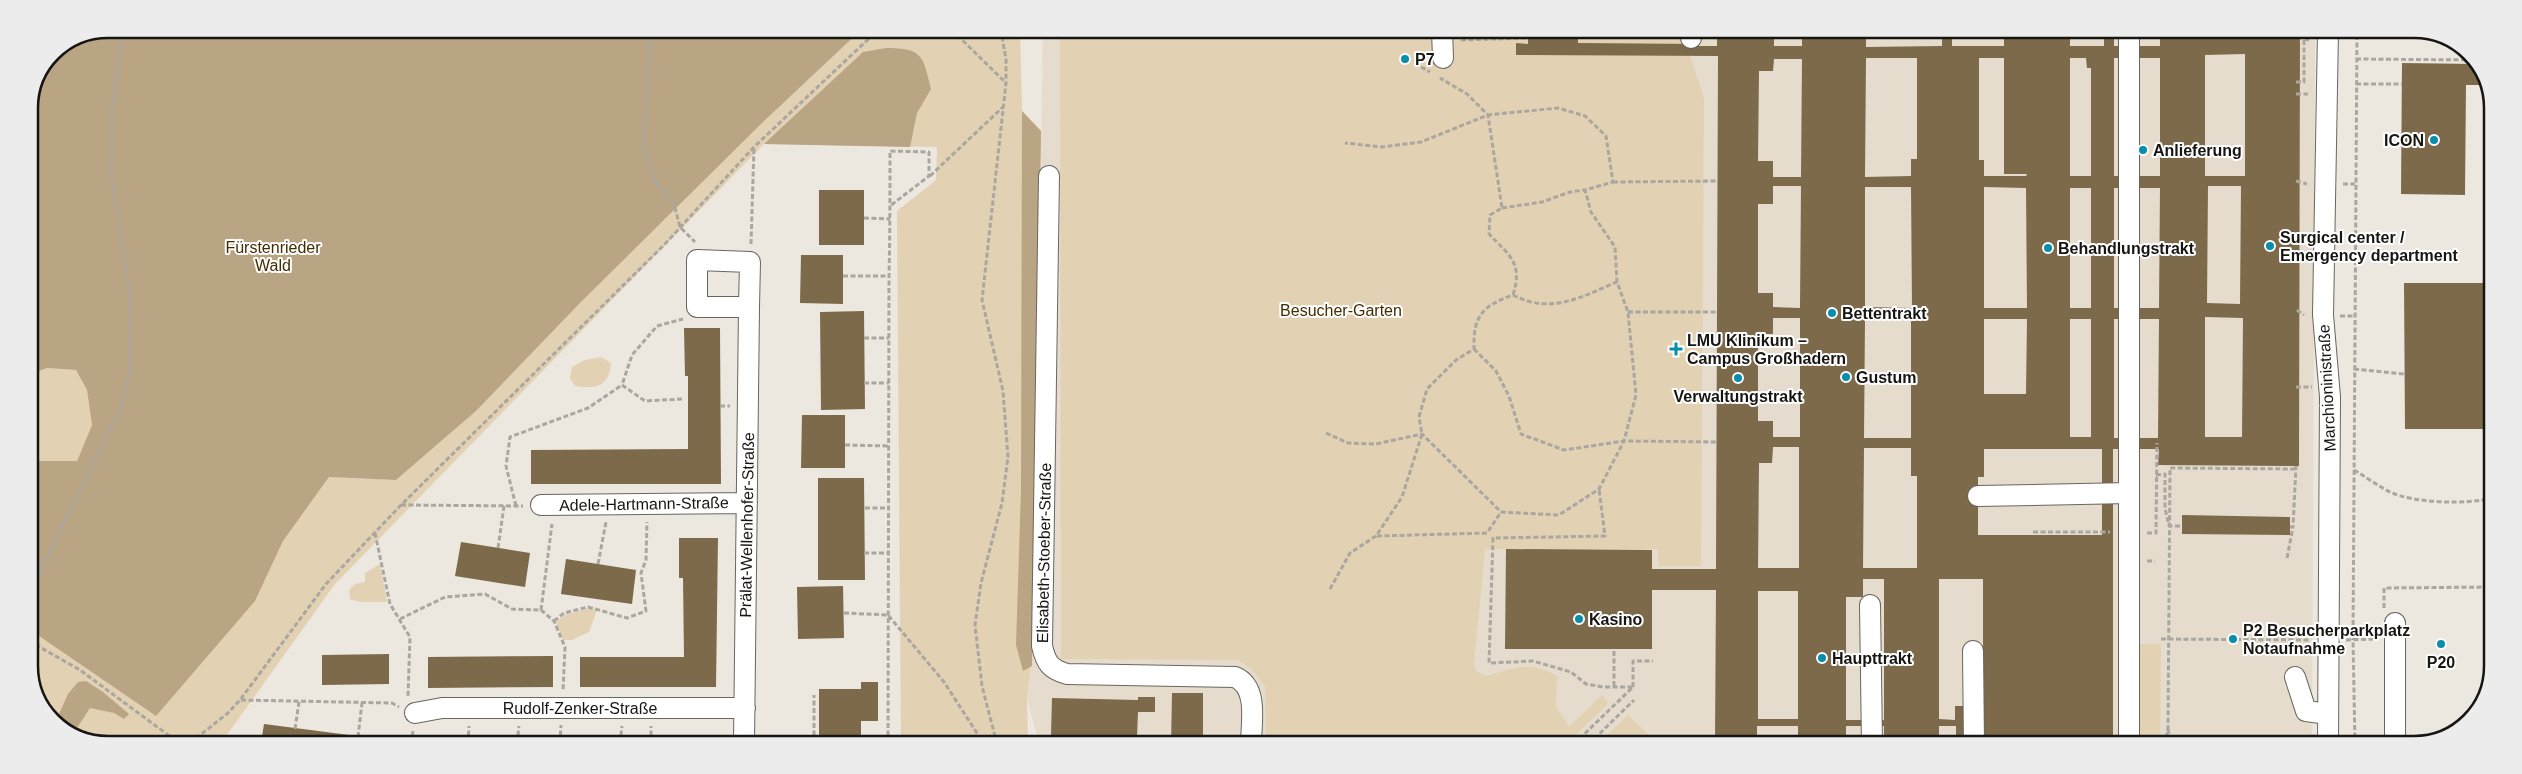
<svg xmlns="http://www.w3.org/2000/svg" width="2522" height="774" viewBox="0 0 2522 774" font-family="Arial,sans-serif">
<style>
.built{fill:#e5dccd}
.green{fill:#e3d1b3}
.forest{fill:#b9a483}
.building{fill:#7d6a4a;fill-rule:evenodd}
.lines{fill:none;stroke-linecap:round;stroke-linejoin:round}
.minor-casing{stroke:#6a665f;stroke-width:22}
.path{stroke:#aaa6a0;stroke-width:3;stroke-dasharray:5 2.5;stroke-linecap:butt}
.minor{stroke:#fff;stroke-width:20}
.poi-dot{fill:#098dad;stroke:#fff;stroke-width:2}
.labels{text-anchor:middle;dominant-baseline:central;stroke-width:4;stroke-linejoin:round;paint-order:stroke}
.poi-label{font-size:16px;font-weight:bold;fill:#171512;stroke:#fff;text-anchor:start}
.park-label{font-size:16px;fill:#422c00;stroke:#fff}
.street-label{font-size:16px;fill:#171512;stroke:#fff}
.rim{fill:none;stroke:#171512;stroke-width:2.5}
</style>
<rect width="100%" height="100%" fill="#ece7df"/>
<path class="built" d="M1043,30L2315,31L2312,745L1039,744L1027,698L1032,666Z"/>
<path class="green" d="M861,30H1020L1022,111L1041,131L1032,662L1027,698L1028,744L901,743L897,211L936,180L937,147L764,144L335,584L221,743L87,742L48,718L29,672V629L38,634L255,601L283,541L329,477L396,480L476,411L580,303L760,125Z
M1060,30L1685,31V40L1704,99L1701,566H1658V549H1485L1474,664L1476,671L1487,676C1515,668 1530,660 1557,676L1556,706L1569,727L1602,695L1609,703L1566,744H1266L1265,686L1250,668L1238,660L1061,659Z
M601,357L611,363C609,387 596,389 575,386L570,378L572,367L585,360Z
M47,368L76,370L87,390L92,425L77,461H34L29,463V375Z
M380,564L387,602H360L350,599L349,590L355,584L365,582V573Z
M590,608L597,610L589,632L572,640H563L556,622L565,615Z
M2138,644H2161L2160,745H2138Z
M1628,715L1658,744H1598Z
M2315,734V745H2172V741H2303L2305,735Z"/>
<path class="forest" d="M107,29L861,30L760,125L580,303L476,411L396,480L329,477L283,541L255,601L156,716L29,629V463L33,461H77L92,425L87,390L76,370L47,368L29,375V107L52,52Z
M886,48C923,48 923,56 931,89L917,113L910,147L764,144L863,52Z
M1022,111L1041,131L1032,666L1023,671L1016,645L1021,491Z
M86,681L103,692L129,714L124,719L114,713L90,708L73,734L55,723L68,694L78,682Z"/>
<path class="building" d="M1528,30H1578V43L1699,44V46H1717V31L1774,32V46H1802V31H1866V47L1942,46V31H1952V46H2004V31H2070V46H2104V31H2114V46H2160V34L2300,32L2299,466L2158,465L2159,449H2113V742L1956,740V726H1939V743H1884V726H1846V745H1798V726H1757V742L1715,741L1716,590H1652V649H1505L1506,549L1652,550V569H1716L1718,56L1516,55V43L1528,44ZM2245,54V176H2205V55ZM1866,58H1917V159H1911V176L1865,177ZM1979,58H2004V174H2027L2026,176H1984V160H1979ZM2070,58H2086L2087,68H2091V176H2070ZM2114,58H2160V176H2114ZM1774,59H1802L1801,177H1773V161H1758L1759,71H1773ZM1773,186H1801L1800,308L1773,307V293H1758V204H1773ZM2208,186H2241L2240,304L2207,303ZM1865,187H1911L1912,308L1865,307ZM1984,187L2026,188L2027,308H1984ZM2070,188H2091V308H2070ZM2114,188H2160L2159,308H2114ZM2205,317L2243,318L2242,437H2205ZM1773,318H1800V437H1773V421H1758V334H1773ZM1865,318H1911V438H1864ZM1984,319H2027L2026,394H1984ZM2070,319H2091V437H2070ZM2114,319H2159L2158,438H2114ZM1773,447H1799V568H1758L1759,463H1772ZM1864,448H1911V476H1917V568H1863ZM1984,449H2102V535H1978V477H1984ZM1863,579H1884V720H1846V597H1863ZM1939,579H1983V719L1965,706H1955V720L1939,719ZM1758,591H1798V719H1758Z
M2402,63L2477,64L2486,85H2466L2465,195L2401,194Z
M819,190H864V245H819Z
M801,255H843V304L800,303Z
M2404,283H2492V429H2405Z
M864,311L865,409L821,410L820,312Z
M684,328H720L721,484H531V450L688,449V376H685Z
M802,415H845V468H801Z
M818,478H864L865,580H818Z
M2182,515L2290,517V535L2182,534Z
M679,538H718L716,687H580V657H684L683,578H679Z
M461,542L530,553L525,587L455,576Z
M566,559L636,570L632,604L561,594Z
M843,586L844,638L798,639L797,587Z
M389,654V684L322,685V655Z
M553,656V687L428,688V657Z
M861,682H878V721H861V743H819V689H861Z
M1172,693H1203V744H1171Z
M1138,697H1155V712H1138L1137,737L1051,735L1052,698L1138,700Z
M264,724L388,740V743H261Z
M676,737H717V743H676Z"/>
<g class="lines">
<g class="minor-casing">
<path id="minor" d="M1442,30L1443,58
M2328,31L2323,315L2330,397L2328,745
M1691,38V31
M1049,176L1042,646C1046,663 1050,669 1067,674L1235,677C1259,687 1251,723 1251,744
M697,260L750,262L749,307H697Z
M1978,496L2129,493
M541,505L747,503
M1870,605L1872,745
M2395,623V745
M1973,651L1974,745
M2295,677L2306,711L2328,714
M415,713L442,708H745
M744,743L749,307
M2129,745V31"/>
</g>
<path class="path" d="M651,29L643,146L653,178L674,204L680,227L695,242
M952,30L1006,83
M1461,40L1528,38
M2356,59L2476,60
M1421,67L1430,72
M2296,82H2304V39L2309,40
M2356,84H2402
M2296,94H2308
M930,176L1003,107
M2296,181L2307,184
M1613,182L1717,181
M2343,184H2355
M1502,208L1542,202L1570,192L1584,190
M864,218L890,219
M751,244L754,147
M843,276H889
M1513,295C1551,315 1581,297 1617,282
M2297,310L2304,315
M1628,312H1718
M2340,316H2355
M864,338H889
M1474,349L1496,371L1509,396L1521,434L1564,450L1624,441L1717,442
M2354,369L2404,374
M864,383H889
M2296,387H2312
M682,399L645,401L622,385L632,355L657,326L683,319
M720,406H730
M1326,433L1348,443L1376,444L1422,434L1501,512L1559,515L1599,489L1624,441L1636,395L1628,312L1617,282L1615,247L1591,212L1585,190L1613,182L1606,136L1585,116L1558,108L1488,115L1421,142L1382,147L1345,143
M845,445L889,446
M2354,470C2366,477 2378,486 2390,492C2412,503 2469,505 2491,498
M2156,475L2165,474V508L2169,526H2182
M401,505L523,506
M516,506L506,466L510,437L588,408L622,385
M865,508H889
M2290,527H2293L2296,466
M2033,532H2110
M375,533L390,604L410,637L408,696
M2147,533H2156L2157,443
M1377,536L1487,533L1501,512
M498,548L504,506
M864,553H889
M2287,558L2293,527
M2147,561H2155
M598,564L606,522
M1330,589L1350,553L1376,536L1402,497L1422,434L1419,417L1427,389L1456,360L1474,349C1473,316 1482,306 1513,295C1523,263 1510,256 1489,234L1490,215L1502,208L1488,115L1467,94L1440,78
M29,595L121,406L130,373V294L111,173L112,107L123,29
M2384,608V588L2491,587
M541,610L552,524
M844,613L888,615L944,682L984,744
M400,619L445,597L485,594L512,609L541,610L554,621L565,647L563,691
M554,621L564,613L588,607L627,618L646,611L641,573L646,560L647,522
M2161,639L2310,640
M2346,640L2377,639
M29,641L80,670L179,743
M1614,686V649
M1633,687V661H1653
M241,700L392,703L399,707
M295,729L299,702
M2168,729L2171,745
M358,737L362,703
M190,743L228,713L240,700L326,584L401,505L664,245L754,147L878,30
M411,743L413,731
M468,743L469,726
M517,743L519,726
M560,743L561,725
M620,743L622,726
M651,743V726
M814,743V695
M888,743L889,276C890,234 890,193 890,151L929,152V176L890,206
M997,744L982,686L975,625L981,583L1002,503L1008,457L1003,391L982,300L1006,83V60L1001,30
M1574,744L1633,687H1603L1586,684L1571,672L1533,661L1489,663L1493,538L1605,536L1599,489
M1589,744L1634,700
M2165,745L2168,728L2170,468L2296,469
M2355,745L2353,639L2357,31"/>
<use href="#minor" class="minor"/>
</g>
<g class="poi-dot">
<circle cx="1405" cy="59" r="5"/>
<circle cx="2434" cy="140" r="5"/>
<circle cx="2143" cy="150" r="5"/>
<circle cx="2270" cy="246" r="5"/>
<circle cx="2048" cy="248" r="5"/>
<circle cx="1832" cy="313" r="5"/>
<path d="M1673.5 341.5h5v5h5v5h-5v5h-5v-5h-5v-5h5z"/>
<circle cx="1846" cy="377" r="5"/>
<circle cx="1738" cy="378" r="5"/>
<circle cx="1579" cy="619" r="5"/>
<circle cx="2233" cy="639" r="5"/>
<circle cx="2441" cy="644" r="5"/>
<circle cx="1822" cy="658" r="5"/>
</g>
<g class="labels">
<g class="poi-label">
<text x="1415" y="59">P7</text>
<text x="2424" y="140" text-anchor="end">ICON</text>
<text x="2153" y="150">Anlieferung</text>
<text x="2280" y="237">Surgical center /<tspan x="2280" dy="18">Emergency department</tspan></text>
<text x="2058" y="248">Behandlungstrakt</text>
<text x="1842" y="313">Bettentrakt</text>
<text x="1687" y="340">LMU Klinikum –<tspan x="1687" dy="18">Campus Großhadern</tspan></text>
<text x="1856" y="377">Gustum</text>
<text x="1738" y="396" text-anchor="middle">Verwaltungstrakt</text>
<text x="1589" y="619">Kasino</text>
<text x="2243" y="630">P2 Besucherparkplatz<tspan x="2243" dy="18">Notaufnahme</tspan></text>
<text x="1832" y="658">Haupttrakt</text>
<text x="2441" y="662" text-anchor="middle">P20</text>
</g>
<g class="park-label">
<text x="273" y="247">Fürstenrieder<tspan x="273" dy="18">Wald</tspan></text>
<text x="1341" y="310">Besucher-Garten</text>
</g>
<g class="street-label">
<text transform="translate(2327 388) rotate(-93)">Marchioninistraße</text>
<text transform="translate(644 504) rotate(-1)">Adele-Hartmann-Straße</text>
<text transform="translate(747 525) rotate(-89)">Prälat-Wellenhofer-Straße</text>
<text transform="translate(1044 553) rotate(-89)">Elisabeth-Stoeber-Straße</text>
<text x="580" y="708">Rudolf-Zenker-Straße</text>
</g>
</g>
<path d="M0 0H2522V774H0ZM108 38H2414A70 70 0 0 1 2484 108V666A70 70 0 0 1 2414 736H108A70 70 0 0 1 38 666V108A70 70 0 0 1 108 38Z" fill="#ececec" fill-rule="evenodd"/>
<path class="rim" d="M108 38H2414A70 70 0 0 1 2484 108V666A70 70 0 0 1 2414 736H108A70 70 0 0 1 38 666V108A70 70 0 0 1 108 38Z"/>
</svg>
